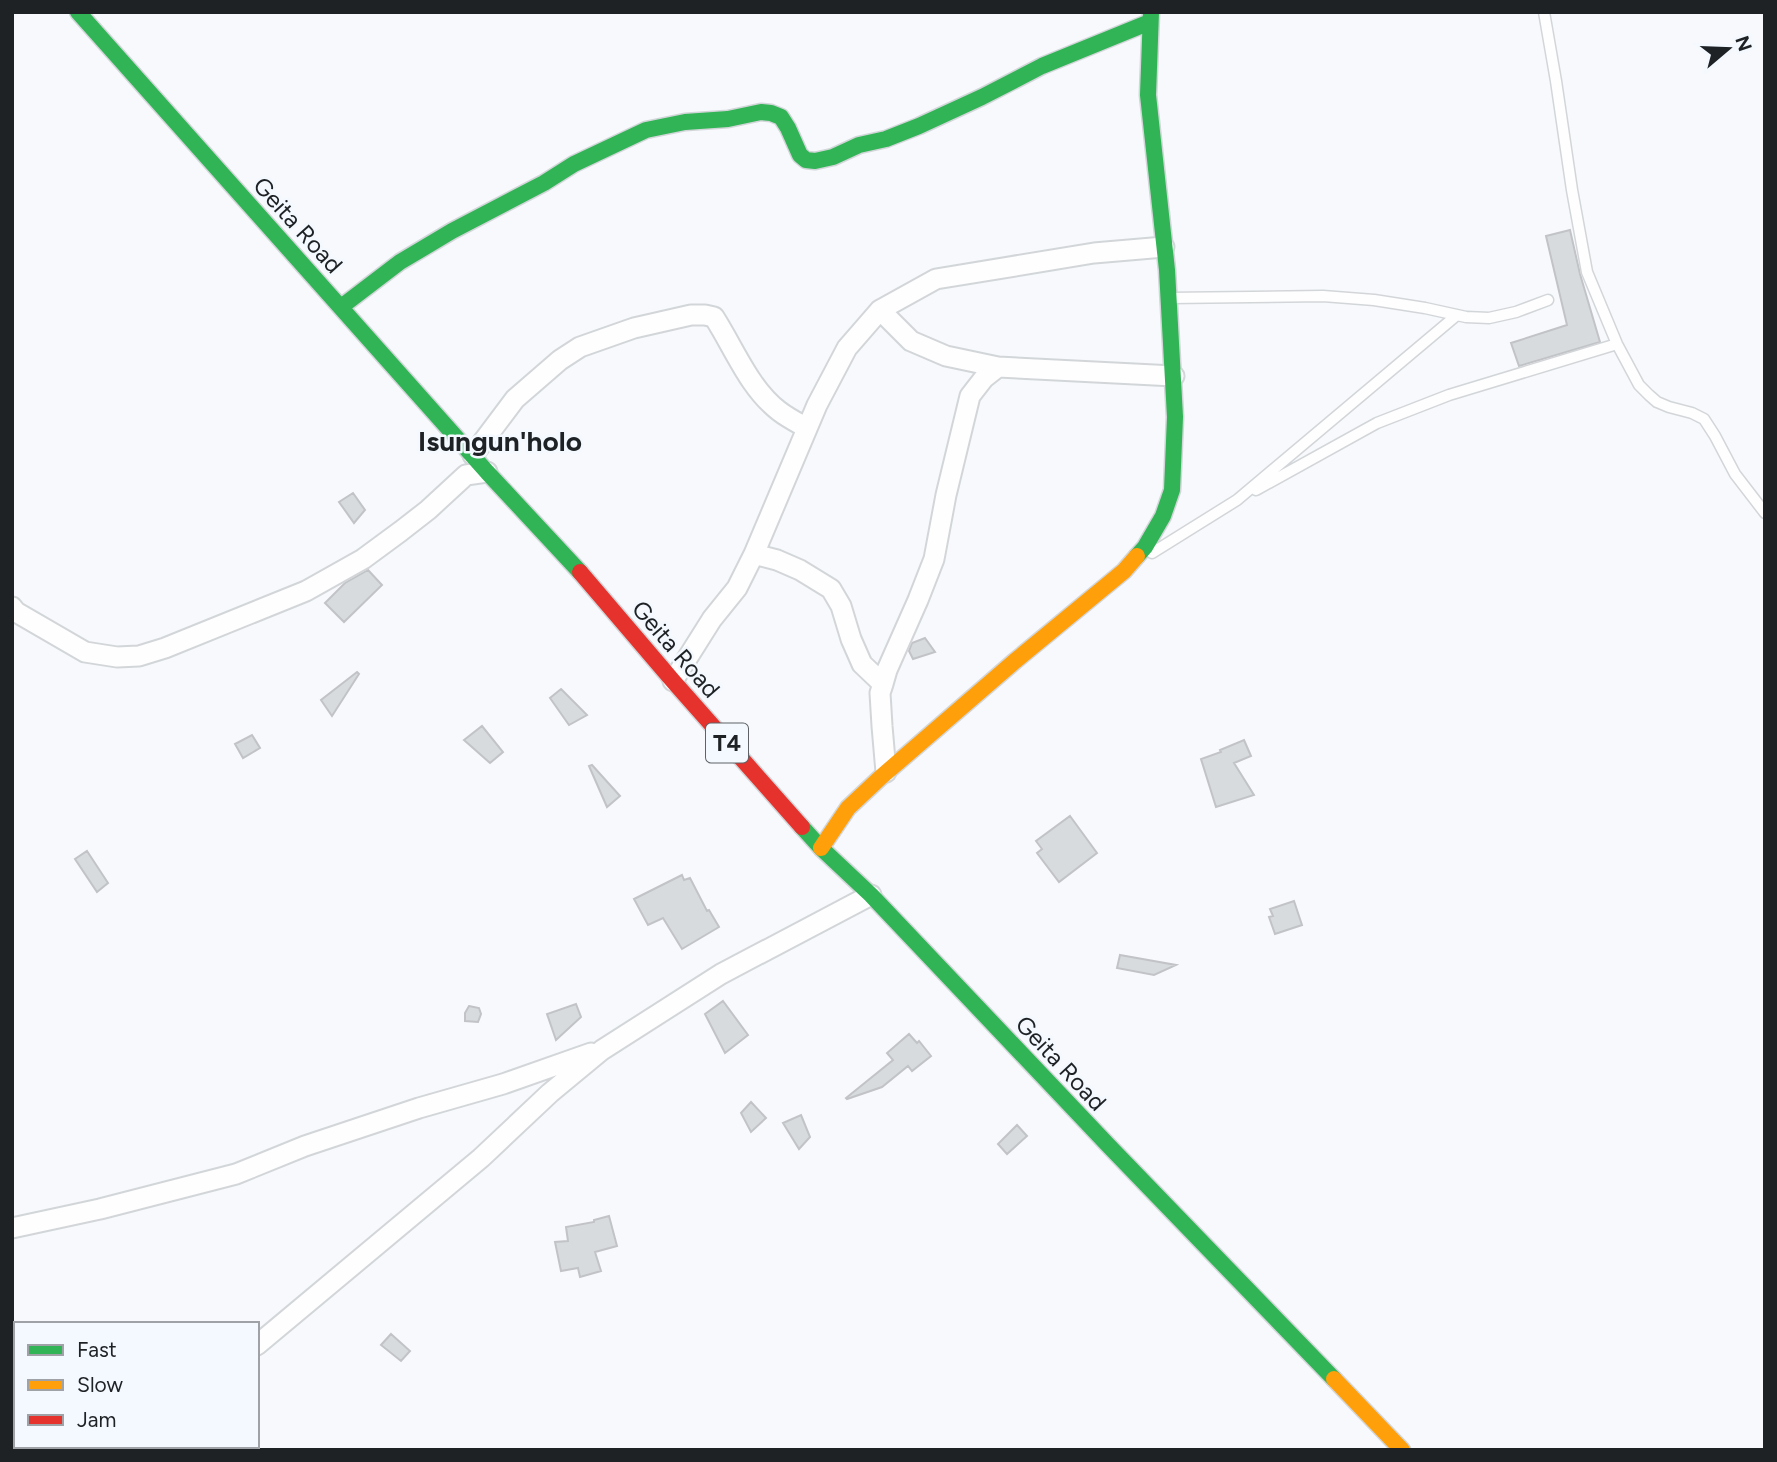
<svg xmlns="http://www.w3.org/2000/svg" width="1777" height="1462" viewBox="0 0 1777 1462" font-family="Figtree,sans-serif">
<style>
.building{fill:#d8dbde;stroke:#c1c3c6;stroke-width:2}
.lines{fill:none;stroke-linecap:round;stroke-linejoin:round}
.lane-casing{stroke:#d3d6d9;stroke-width:13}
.street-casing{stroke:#d3d6d9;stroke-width:23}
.fast-casing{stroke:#d3d6d9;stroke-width:19}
.slow-casing{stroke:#d3d6d9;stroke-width:19}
.jam-casing{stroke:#d3d6d9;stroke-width:19}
.lane{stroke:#fefeff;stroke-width:10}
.street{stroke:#fefeff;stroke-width:19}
.fast{stroke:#30b455;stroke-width:16}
.slow{stroke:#ff9f0a;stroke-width:16}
.jam{stroke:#e5322d;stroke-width:16}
.labels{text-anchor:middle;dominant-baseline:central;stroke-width:5;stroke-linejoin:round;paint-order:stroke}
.shield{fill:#f4f9ff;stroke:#5f6266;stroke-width:2}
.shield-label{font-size:23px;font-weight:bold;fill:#1f2225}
.street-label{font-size:24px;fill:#1f2225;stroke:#f4f9ff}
.quarter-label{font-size:28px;font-weight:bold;fill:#1f2225;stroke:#f4f9ff}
</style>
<rect width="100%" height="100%" fill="#f7f9fc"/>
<path class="building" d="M1570,230L1580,274L1600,342L1519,366L1511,343L1567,325L1546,236Z
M353,493L365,510L354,523L339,502Z
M368,570L382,585L344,622L325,603L345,583Z
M925,638L935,652L913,659L909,651L912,643Z
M357,672L359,674L332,716L321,700Z
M561,689L587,715L569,725L550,698Z
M482,726L503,752L490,763L464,740Z
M252,735L260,748L243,758L235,744Z
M1244,740L1251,756L1234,763L1254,795L1216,807L1201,759L1221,752L1220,750Z
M592,765L620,796L607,807L589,766Z
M1070,816L1097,853L1059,882L1037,853L1042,849L1036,841Z
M87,851L108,883L97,892L75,859Z
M682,875L684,880L690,878L707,911L709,910L719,927L682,949L663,918L648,925L634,899Z
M1294,901L1302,925L1275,934L1269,917L1273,916L1270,909Z
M1120,955L1176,965L1154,975L1117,968Z
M723,1001L748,1035L725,1053L705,1014Z
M576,1004L581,1017L556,1040L547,1014Z
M469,1006L479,1008L481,1014L478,1022L465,1021V1013Z
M909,1034L917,1043L919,1041L931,1056L912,1071L908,1066L882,1087L847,1099L846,1098L893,1060L887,1053Z
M751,1102L766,1118L751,1132L741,1113Z
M801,1115L810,1137L799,1149L783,1123Z
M1017,1125L1027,1136L1007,1154L998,1144Z
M609,1216L617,1246L595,1252L601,1271L580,1277L578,1268L561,1271L555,1242L568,1241L566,1227L594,1222V1220Z
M391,1334L410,1351L401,1361L381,1345Z"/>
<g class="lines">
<g class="lane-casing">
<path id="lane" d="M1544,12L1556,81L1572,190L1587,272L1617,344L1639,385L1649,395L1657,402L1669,407L1692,413L1704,419L1715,436L1735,474L1765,513
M1169,298L1323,296L1374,300L1425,308L1466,317L1489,318L1516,312L1548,300
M1256,490L1377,423L1449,395L1617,344
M1152,553L1237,500L1457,315"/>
</g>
<g class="street-casing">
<path id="street" d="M880,310L911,341L946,356L998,367L1174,376
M473,455L515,399L560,360L580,347L634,328L691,315H705L714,317C734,348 749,388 779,411C788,418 798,423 807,428
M754,554L777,560L800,570L831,589L841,606L851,639L862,664L883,684
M12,607L16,612L85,652L117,657L139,656L165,648L306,591L363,559L401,531L428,510L466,475L487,472
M673,681L712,619L737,588L754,554L817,405L847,348L880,310L936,279L1094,253L1164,247
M886,772L882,726L880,693L883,684L887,670L918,600L934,559L946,495L970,396L984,378L998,367
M12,1228L100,1209L236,1174L305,1146L419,1108L503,1084L591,1053
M257,1345L481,1158L550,1093L602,1050L721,974L871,895
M129,1450L134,1446"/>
</g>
<g class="fast-casing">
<path id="fast" d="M78,12L487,472L580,572
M341,307L400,262L452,231L544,183L574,164L646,130L685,122L728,119L761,112L771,113L781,117L788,128L800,155L806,160L815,161L833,157L859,145L886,139L919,126L982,97L1042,66L1150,22
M1137,556L1145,547L1163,516L1172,490L1175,417L1167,270L1148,95L1151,12
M802,827L821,848L871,895L1108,1145L1334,1379"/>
</g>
<g class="slow-casing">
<path id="slow" d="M821,848L848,808L881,777L1015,661L1124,571L1137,556
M1334,1379L1402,1450"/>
</g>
<g class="jam-casing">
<path id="jam" d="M580,572L673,681L802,827"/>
</g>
<use href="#lane" class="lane"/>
<use href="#street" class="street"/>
<use href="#fast" class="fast"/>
<use href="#slow" class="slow"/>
<use href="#jam" class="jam"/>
</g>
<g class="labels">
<rect class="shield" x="706" y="723.5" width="42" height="39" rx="5"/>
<g class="shield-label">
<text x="727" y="743">T4</text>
</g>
<g class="street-label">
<text transform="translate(298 225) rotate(48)">Geita Road</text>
<text transform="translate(676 649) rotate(49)">Geita Road</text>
<text transform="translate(1061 1063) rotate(47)">Geita Road</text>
</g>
<g class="quarter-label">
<text x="500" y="441">Isungun'holo</text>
</g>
</g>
<rect width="1777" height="1462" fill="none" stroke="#1f2225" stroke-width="28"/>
<rect x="14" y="1322" width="245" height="126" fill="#f4f9ff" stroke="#9fa3a8" stroke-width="2"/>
<rect x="28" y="1345" width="35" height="10" fill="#30b455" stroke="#9fa3a8" stroke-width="2"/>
<text x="77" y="1357" font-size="21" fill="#1f2225">Fast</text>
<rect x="28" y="1380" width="35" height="10" fill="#ff9f0a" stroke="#9fa3a8" stroke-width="2"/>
<text x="77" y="1392" font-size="21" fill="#1f2225">Slow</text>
<rect x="28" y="1415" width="35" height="10" fill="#e5322d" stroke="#9fa3a8" stroke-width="2"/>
<text x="77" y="1427" font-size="21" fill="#1f2225">Jam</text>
<g transform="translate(1728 49) rotate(71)" stroke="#f4f9ff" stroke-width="5" paint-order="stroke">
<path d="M0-5L12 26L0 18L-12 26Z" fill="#1f2225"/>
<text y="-10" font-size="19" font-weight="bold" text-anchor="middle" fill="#1f2225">N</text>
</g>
</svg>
